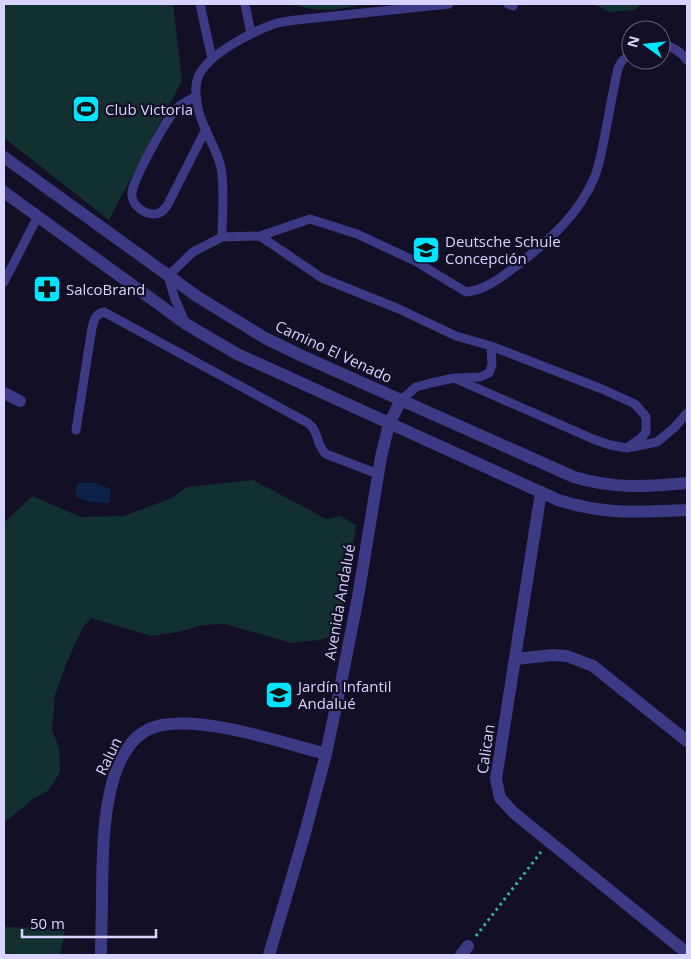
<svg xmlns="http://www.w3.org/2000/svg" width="691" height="959" viewBox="0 0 691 959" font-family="'Open Sans',sans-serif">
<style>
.green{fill:#12302f}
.water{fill:#0c2248}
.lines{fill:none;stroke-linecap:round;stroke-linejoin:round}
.path{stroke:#2fb8b0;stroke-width:3;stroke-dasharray:2.5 4;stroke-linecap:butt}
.service{stroke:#3d3a85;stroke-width:9}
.minor{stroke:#3d3a85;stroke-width:12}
.tertiary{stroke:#3d3a85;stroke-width:12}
.labels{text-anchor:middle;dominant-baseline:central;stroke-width:4.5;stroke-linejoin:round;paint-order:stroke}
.poi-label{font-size:15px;fill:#d9d4ff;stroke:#130f26;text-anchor:start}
.street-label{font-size:15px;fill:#d9d4ff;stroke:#130f26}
</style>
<rect width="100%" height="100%" fill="#130f26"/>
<path class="green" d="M4,4H173L182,81L109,220L4,138Z
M294,4H366C342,9 318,14 294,4Z
M594,4H642L635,10L609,12Z
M253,480L326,519L340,516L356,525L340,633L320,640L291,643L225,624L203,625L177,632L151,636L91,618L82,629L66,664L55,695L52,730L59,748L60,772L49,790L33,799L4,823V525L5,522L32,496L81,517L124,516L172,498L187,487Z
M4,927L65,929L60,955H4Z"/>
<path class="water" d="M77,483H95L111,489L109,503L91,502L75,497Z"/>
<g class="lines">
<path class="path" d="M476,936L541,852"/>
<path class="service" d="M200,4L212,59
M245,4L251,34
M508,4L513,6
M661,44C672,46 680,51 687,60
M196,96C190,100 182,103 177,108C167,118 134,178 132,192C130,206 149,219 161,212C164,210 165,208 167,206L206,129
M260,236L310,219L357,234L415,261L466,292C486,290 503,276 519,264C550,240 580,213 595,176C600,163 602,149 605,135C609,113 613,91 618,68L622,61L631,53
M222,237C222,215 225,190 221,168C217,148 204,132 199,112C196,101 194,85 199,75C210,53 252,32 274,24C281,22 289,21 296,20L449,4
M4,282L38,216
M185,322L175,299L168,276L193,252L222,237L260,236L322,278L399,309L456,336L491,346L602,389L635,404L646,417V432L641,438L627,448
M454,378L593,439L610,445L627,448L657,442L674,428L687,413
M401,400L416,387L431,383L454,378L480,377L489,373L492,365L491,346
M76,430L92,328C94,320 95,314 104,312L308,423C320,432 315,444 326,454L378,474"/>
<path class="minor" d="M4,393L20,401
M541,492L496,779L500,798L514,813L687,953
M516,659L552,655L567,656L593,666L687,741
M101,955C101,936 102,917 102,898C103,851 99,736 162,725C209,717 280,742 326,754
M461,955L468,946"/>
<path class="tertiary" d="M4,157L198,297L265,338L302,356L574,477C614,489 646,487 687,483
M4,192L186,324L237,354L266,367L558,500C604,515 640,512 687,510
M269,955L305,833L326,754L341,683L358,597L381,457L389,424L401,400"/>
</g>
<defs>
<g id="stadium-square" transform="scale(1.4375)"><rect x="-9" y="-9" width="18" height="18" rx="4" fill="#00e5ff" stroke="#130f26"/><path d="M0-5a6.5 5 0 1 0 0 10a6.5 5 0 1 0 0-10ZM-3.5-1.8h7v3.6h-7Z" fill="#111"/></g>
<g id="school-square" transform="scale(1.4375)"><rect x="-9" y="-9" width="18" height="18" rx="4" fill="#00e5ff" stroke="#130f26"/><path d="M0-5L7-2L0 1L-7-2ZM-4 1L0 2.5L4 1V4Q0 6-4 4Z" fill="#111"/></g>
<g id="pharmacy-square" transform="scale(1.4375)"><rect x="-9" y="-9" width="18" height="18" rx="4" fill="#00e5ff" stroke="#130f26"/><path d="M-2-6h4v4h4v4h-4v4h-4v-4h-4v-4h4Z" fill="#111"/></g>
</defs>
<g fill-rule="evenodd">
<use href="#stadium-square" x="86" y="109"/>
<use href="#school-square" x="426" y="250"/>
<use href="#pharmacy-square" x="47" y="289"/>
<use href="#school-square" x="279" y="695"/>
</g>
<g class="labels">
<g class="poi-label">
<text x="105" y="109">Club Victoria</text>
<text x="445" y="241">Deutsche Schule<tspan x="445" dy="17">Concepción</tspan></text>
<text x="66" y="289">SalcoBrand</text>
<text x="298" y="686">Jardín Infantil<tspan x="298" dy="17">Andalué</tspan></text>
</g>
<g class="street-label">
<text transform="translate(334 351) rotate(25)">Camino El Venado</text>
<text transform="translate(339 602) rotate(-80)">Avenida Andalué</text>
<text transform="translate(485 749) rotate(-82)">Calican</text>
<text transform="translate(108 756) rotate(-64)">Ralun</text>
</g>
</g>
<rect width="691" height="959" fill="none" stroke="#d9d4ff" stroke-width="10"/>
<g transform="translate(646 45) rotate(285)"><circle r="24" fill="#130f26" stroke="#625e7d"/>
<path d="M0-4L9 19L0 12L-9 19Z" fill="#00e5ff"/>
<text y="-8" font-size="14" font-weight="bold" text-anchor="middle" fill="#d9d4ff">N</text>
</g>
<path d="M22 929v8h134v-8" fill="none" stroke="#d9d4ff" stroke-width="2.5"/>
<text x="30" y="929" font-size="15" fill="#d9d4ff" stroke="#130f26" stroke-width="4" paint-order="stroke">50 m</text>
</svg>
